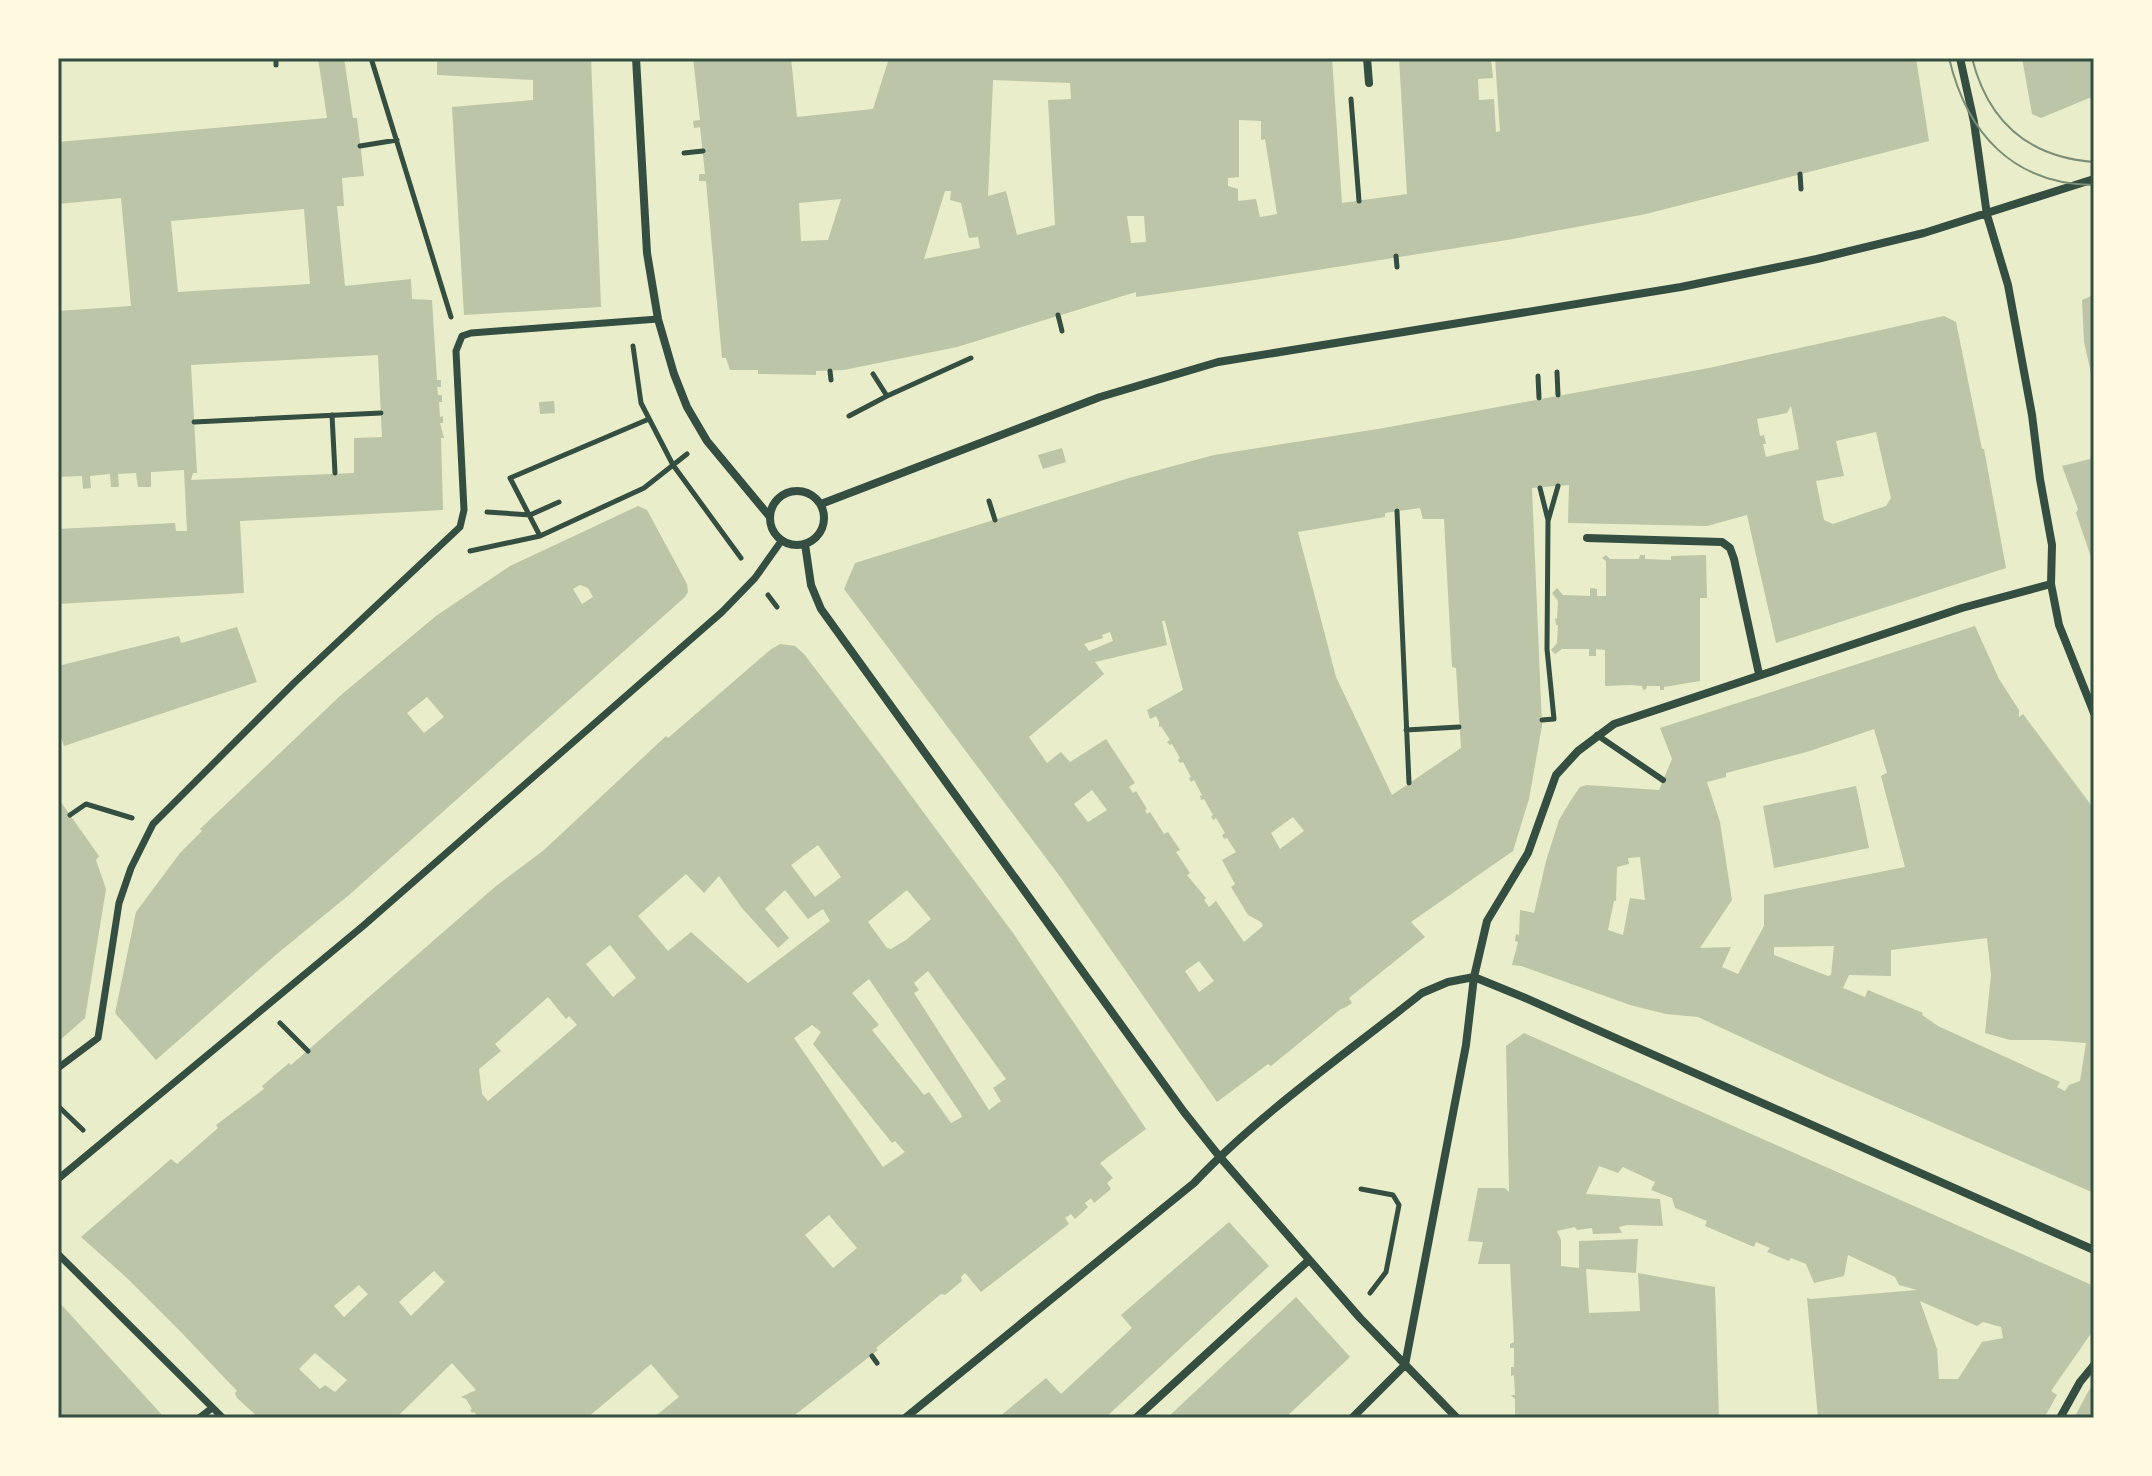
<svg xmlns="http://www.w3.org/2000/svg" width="2152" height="1476" viewBox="0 0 2152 1476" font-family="Signika,sans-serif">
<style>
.building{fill:#bcc5a7;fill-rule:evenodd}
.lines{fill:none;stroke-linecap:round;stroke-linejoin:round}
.path{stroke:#344e41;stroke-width:5}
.service{stroke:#344e41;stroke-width:6}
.pedestrian{stroke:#344e41;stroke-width:7}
.minor{stroke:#344e41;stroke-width:8}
.tram{stroke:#7c8e77;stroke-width:2}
.neatline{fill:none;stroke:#344e41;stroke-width:3}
</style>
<rect width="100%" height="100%" fill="#e9edc9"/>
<path class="building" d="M318,58H344L353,118H357L364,176L342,178L344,206H337L345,286L411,279L412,299L432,300L437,380H441V387H437L438,395H442V402H439L440,417L443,416V423H440L444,438H441L443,510L240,521L244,593L58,604V529L175,523L176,531H187L184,470L151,472V487H138L136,473L118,474L119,487H111L110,474L90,476L91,488L83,489L82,476L58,477V311L131,306L121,198L58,204V142L327,118ZM304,209L310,284L178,292L171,221ZM378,355L382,437L354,438V473L191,480L193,473H197L191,365Z
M437,58H591L601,307L464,315L452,107L533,100V80L437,75Z
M693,58H791L797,117L873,109L889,58H1332L1342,203L1407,194L1399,58H1491L1493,78L1478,79L1479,100L1494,99L1496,132L1500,131L1495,58H1916L1929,141L1646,214L1507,240L1235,283L1136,297V292L957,347L844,370L816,371V375L758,374V370H730L726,358H722L706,181H699V174H705L700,127L694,128L693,121L700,120ZM993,80L1070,83L1071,99L1048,100L1055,225L1017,235L1006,191L988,196ZM1239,120L1261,121V140L1265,139L1277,214L1260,217L1256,199L1238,201V189L1228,186V178L1239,177ZM945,191H951L950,200L961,203L969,238L978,237L980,248L924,259ZM841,199L828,240L801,241L799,203ZM1127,216H1144L1146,242L1131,243Z
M2022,58H2094V96L2041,118L2032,114Z
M2094,295V382H2093L2084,342L2082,300Z
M1944,316L1956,322L1982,449H1984L2006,568L1776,643L1747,515L1707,526L1568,523L1569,485L1532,488L1542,726L1529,799L1513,851L1411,922L1425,937L1349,998L1352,1003L1346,1007L1341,1009L1271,1066L1268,1064L1217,1102L1061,878L844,589L855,563L1129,478L1214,455L1384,428L1709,368ZM1791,406L1799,449L1766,457L1763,444H1766L1764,435L1760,436L1757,419L1787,413ZM1876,432L1891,498L1886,506L1833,524L1824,520L1816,481L1844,476L1836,441ZM1420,508L1423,519H1444L1452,667L1456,668L1461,748L1392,795L1336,677L1298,532L1385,517V513ZM1162,621H1165L1183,690L1147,710L1150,719L1156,716L1159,722V727L1161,726L1170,740L1167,742L1170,745L1172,744L1180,758L1178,760L1180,763L1183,762L1191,777L1189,778L1191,782L1194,780L1202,795L1200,796L1201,800L1204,799L1213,815L1211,816L1213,820L1216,818L1225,833L1222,835L1224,839L1227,838L1236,852L1222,860L1235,884L1231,887L1248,915L1261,922L1263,926L1244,942L1216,901L1209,907L1204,900L1206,898L1187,875L1190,873L1176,852L1180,850L1168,832L1164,834L1150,812L1147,814L1145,810L1147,809L1136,791L1133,793L1129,787L1135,783L1106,739L1070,762L1061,752L1047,763L1029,737L1104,674L1095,662L1167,645ZM1110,632L1113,641L1089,651L1084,644L1103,638L1102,635ZM1092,790L1107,810L1088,822L1074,804ZM1293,817L1304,831L1280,849L1271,833ZM1199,961L1214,981L1199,992L1185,971Z
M554,401L555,413L540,414L539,402Z
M1062,448L1066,462L1043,469L1038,455Z
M2094,458V566L2076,513L2078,509L2062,466Z
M638,506L647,510L687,584L688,592L685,597L349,895L278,953L156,1060L115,1013L136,912L180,853L202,831L200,829L341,695L436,616L510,566ZM580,585L588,588L593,597L582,604L573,589ZM427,697L444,717L424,733L407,713Z
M1606,555L1610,559H1639L1640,555H1645V559L1671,560V556L1706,555L1707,598H1700V681L1664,687V690H1660V686H1647L1646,689L1643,690L1642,686L1631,685L1605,686V650L1596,649V656H1589V649H1562L1555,654L1551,650L1557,643L1558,625H1556L1555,618L1557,619L1558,601L1552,593L1557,588L1563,595L1590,596V588L1597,589V596H1606V561L1602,558Z
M1975,626L1999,679L2019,710V717L2023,714L2094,809V1193L1830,1078L1698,1017L1666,1014L1630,1005L1521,966L1512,965L1518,942L1515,941L1516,934L1519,935L1520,910L1534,913L1546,861L1559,820L1571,800L1580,787L1587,785L1659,790L1672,759L1660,728ZM1874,729L1887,773L1881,776L1905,867L1764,895V926L1738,974L1722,967L1731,947L1700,948L1732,900L1720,822L1707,782L1726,777V773L1810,751ZM1640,857L1645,900L1630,898L1623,935L1608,930L1614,901H1616L1617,867L1629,864L1628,858ZM1987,938L1991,975L1985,1033L2010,1040H2047L2086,1043L2080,1081L2069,1085L2065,1091L2057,1087L2060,1082L1938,1026L1922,1015L1923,1013L1868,990L1865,997L1843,988L1849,975L1891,976V950ZM1834,946L1831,975L1828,976L1774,955V947Z
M237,627L257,682L64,746L58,729V666L179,636L181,643Z
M780,644L795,646L804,654L881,755L1013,933L1146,1129L1100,1163L1113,1178L1107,1183L1111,1189L1094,1203L1091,1198L1085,1203L1088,1207L1075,1219L1071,1214L1065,1218L1069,1224L981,1292L965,1273L961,1277L962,1281L945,1295L941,1294L876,1348L878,1350L791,1418H653L679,1397L651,1364L587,1418H479L474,1412L472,1413L470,1410L472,1409L466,1399L461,1397L476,1390L452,1363L398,1416L400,1418H259L237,1398L235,1393L237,1391L179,1330L127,1278L81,1237L171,1159L177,1164L218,1128L216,1125L264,1089L262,1086L289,1063L291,1065L496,886L544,850L666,736L668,738L770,650ZM818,845L841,877L815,897L791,865ZM686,874L704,893L719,876L742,908L778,948L789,938L765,909L785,890L808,919L823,909L830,921L748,983L691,932L668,951L638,916ZM907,890L931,919L906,940L891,949L887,948L868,922ZM610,945L636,978L613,997L586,964ZM928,971L1006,1079L993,1088L1001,1101L989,1110L914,993L919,990L914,983ZM869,979L961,1114L962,1117L951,1123L929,1092L924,1095L872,1030L879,1025L852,993ZM548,997L566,1019L569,1016L577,1025L488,1101L482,1094L479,1069L501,1051L495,1044ZM812,1025L821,1032L813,1044L892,1143L895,1141L905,1152L883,1167L794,1038ZM829,1215L857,1248L833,1268L805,1235ZM434,1271L445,1282L411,1316L399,1302ZM359,1285L368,1294L344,1317L334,1306ZM315,1353L347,1380L335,1392L325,1385L320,1389L299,1369Z
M1856,786L1869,848L1774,868L1763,806Z
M58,798L99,856L96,860L106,889L85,1018L58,1042Z
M1524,1033L2094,1286V1329L2051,1391L2057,1395L2044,1418H1818L1807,1298L1811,1299L1917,1290L1899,1285L1895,1277L1848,1255L1844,1276L1814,1283L1806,1264L1791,1258L1789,1261L1767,1252L1770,1248L1756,1242L1754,1247L1705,1226L1707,1221L1675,1208L1672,1198L1651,1190L1655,1182L1623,1167L1618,1173L1599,1166L1586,1194L1660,1199L1663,1226L1627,1225L1619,1227L1622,1233L1593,1234L1592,1228L1577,1230L1575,1227L1557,1231L1561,1240V1266L1579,1268V1241L1638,1239L1636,1273L1586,1269L1589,1313L1640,1311L1638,1273L1715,1287L1719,1418H1515V1399L1511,1395H1515L1514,1375L1511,1376V1367H1514V1348H1510V1344L1514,1342L1510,1264H1478L1483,1242L1468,1241L1478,1188H1505L1509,1192L1506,1046ZM1920,1301L1977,1326L1983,1322L2001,1327L2003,1338L1982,1342L1958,1379H1939L1937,1349Z
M1229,1222L1269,1266L1105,1418H998L1046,1378L1061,1394L1132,1328L1121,1315Z
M1296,1297L1350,1357L1285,1418H1167Z
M58,1301L163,1416L161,1418H58Z
M2094,1386V1418H2074L2089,1390Z"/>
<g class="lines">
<path class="path" d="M276,58V65
M371,58L451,317
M1351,99L1359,201
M360,146L397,140
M684,153L703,151
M1800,174L1801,189
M1396,256L1397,267
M1058,315L1062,331
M633,346L641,403L673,465L741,558
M830,371L831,380
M1557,372L1558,395
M873,374L887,396
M1538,376L1539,398
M332,415L335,473
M849,416L887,396L971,358
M649,419L510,478L540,536L644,488L687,454
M194,422L381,413
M1540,488L1548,520
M989,501L995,520
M1397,511L1409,783
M487,512L530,515L559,502
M470,551L540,536
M768,595L777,607
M1542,720L1554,719L1547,649L1548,521L1558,486
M1406,730L1459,727
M70,815L86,804L132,818
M280,1023L308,1051
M58,1106L83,1130
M1361,1189L1393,1195L1399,1205L1386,1272L1370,1293
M872,1356L877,1363"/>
<path class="service" d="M1597,735L1663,780"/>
<path class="pedestrian" d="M58,1068L98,1038L119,903L131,868L153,824L295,682L460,527L464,510L456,351L462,336L471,333L658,319
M58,1179L363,926L722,612L755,578L782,540
M58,1254L223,1418
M199,1418L212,1408"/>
<path class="minor" d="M636,58L647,253L658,319L674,374L687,407L707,441L770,517
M1367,58L1369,83
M1960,58L1974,122L1987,215L2008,285L2032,415L2040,479L2052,545L2051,584L2059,625L2094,713
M770 518a27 27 0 1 1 54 0a27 27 0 1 1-54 0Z
M821,504L1100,397L1218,362L1681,287L1817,259L1924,233L2094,179
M1587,538L1722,542L1730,548L1734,559L1759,674
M805,544L811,585L821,609L1184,1112L1219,1156L1360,1318L1457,1418
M1474,977L1523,997L2094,1250
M1405,1365L1466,1045L1474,977L1487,921L1528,853L1556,775L1578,751L1614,724L1962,608L2051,584
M905,1418L1194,1183C1259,1114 1347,1053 1422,993L1448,982L1474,977
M1136,1418L1308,1261
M1352,1418L1405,1365
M2060,1418L2080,1382L2094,1365"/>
<path class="tram" d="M1949,58C1967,134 2013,184 2094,185
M1972,58C1988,122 2028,157 2094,162"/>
</g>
<rect width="2152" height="1476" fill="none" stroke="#fefae0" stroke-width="120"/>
<rect x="60" y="60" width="2032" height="1356" class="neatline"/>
</svg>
